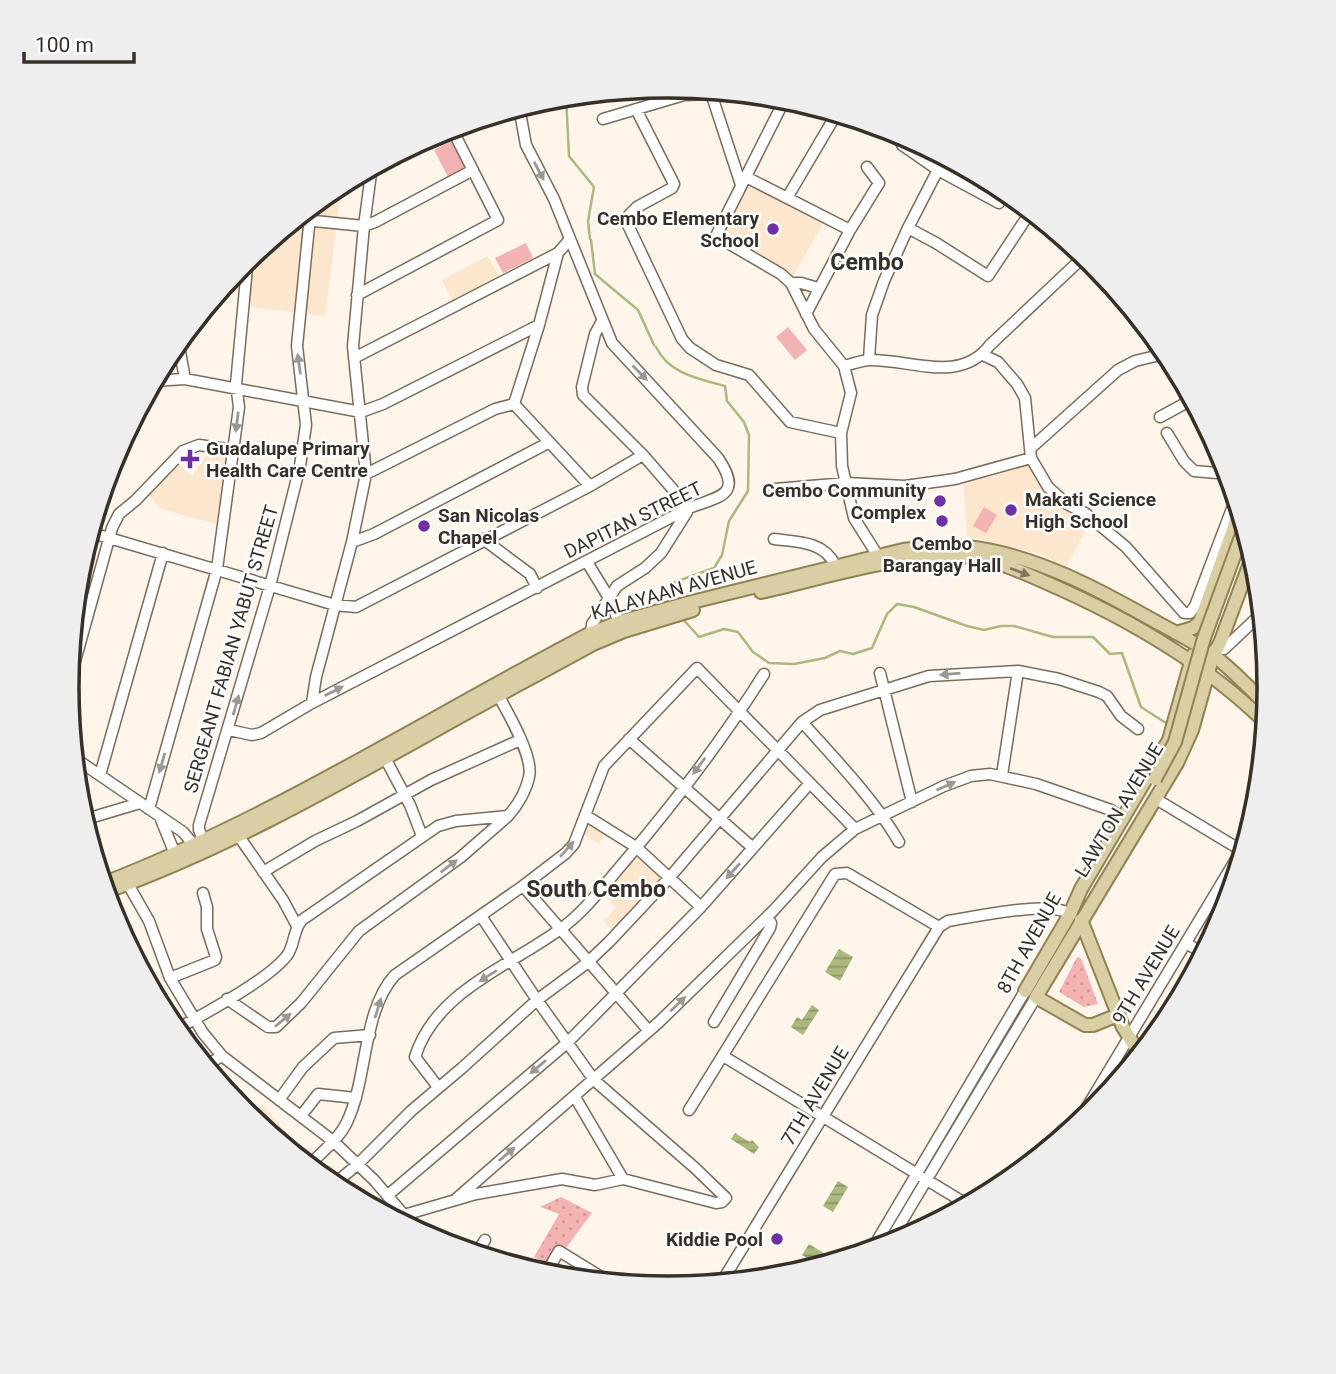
<svg xmlns="http://www.w3.org/2000/svg" width="1336" height="1374" viewBox="0 0 1336 1374" font-family="Roboto,sans-serif">
<style>
.built{fill:#fce6ce}
.grass{fill:url(#grass-dots)}
.garden{fill:#f4b3b3}
.water{fill:url(#water-rules)}
.lines{fill:none;stroke-linecap:round;stroke-linejoin:round}
.stream{stroke:#abb87e;stroke-width:2.5}
.minor-casing{stroke:#7a6b5c;stroke-width:13}
.major-casing{stroke:#918253;stroke-width:16}
.minor{stroke:#fff;stroke-width:10}
.major{stroke:#dacea5;stroke-width:12}
.major-bridge-casing{stroke:#918253;stroke-width:16;stroke-linecap:butt}
.major-bridge{stroke:#dacea5;stroke-width:12}
.oneway{fill:#9b9894}
.oneway2{fill:#807761}
.poi-dot{fill:#6d30a5;stroke:#fff;stroke-width:2.5}
.labels{text-anchor:middle;dominant-baseline:central;stroke-width:5;stroke-linejoin:round;paint-order:stroke}
.poi-label{font-size:19px;font-weight:bold;fill:#373029;stroke:#fff;text-anchor:end}
.street-label{font-size:19px;fill:#373029;stroke:#fff}
.quarter-label{font-size:23px;font-weight:bold;fill:#373029;stroke:#fff}
.rim{fill:none;stroke:#373029;stroke-width:3.5}
</style>
<defs>
<pattern id="grass-dots" width="8" height="8" patternUnits="userSpaceOnUse" patternTransform="scale(1.75)"><rect width="8" height="8" fill="#f4b3b3"/><path d="M2 2h.1M6 6h.1" fill="none" stroke="#d29a9a" stroke-width="1.8" stroke-linecap="round"/></pattern>
<pattern id="water-rules" width="6" height="5" patternUnits="userSpaceOnUse" patternTransform="scale(1.75)"><rect width="6" height="5" fill="#abb87e"/><path d="M0 2.5h6" fill="none" stroke="#8c9667"/></pattern>
</defs>
<rect width="100%" height="100%" fill="#fff5ea"/>
<path class="built" d="M746,181L824,222L792,278L721,233Z
M342,183L325,316L249,307L251,268H238Z
M488,256L500,278L453,302L442,280Z
M210,450L228,453L216,524L161,509L147,493L176,461L192,476Z
M1030,465L1060,504L1090,522L1066,567L1040,554L967,536L963,481Z
M587,821L606,831L599,844L580,832Z
M637,848L665,877L615,933L604,922L616,907L602,894Z
M1234,882L1224,918L1209,944L1200,939Z
M263,1105L300,1149L293,1154L249,1117Z"/>
<path class="grass" d="M1077,957L1081,958L1098,1004L1084,1007L1059,992Z
M561,1197L592,1213L565,1249L557,1246L546,1264L534,1257L559,1214L540,1207Z"/>
<path class="garden" d="M451,141L465,168L448,177L434,150Z
M526,243L533,258L503,273L495,258Z
M788,327L807,350L795,360L776,337Z
M984,507L997,515L986,533L973,526Z"/>
<path class="water" d="M839,949L853,957L840,981L825,972Z
M812,1005L819,1010L803,1035L791,1027L797,1017L802,1020Z
M735,1133L750,1142L752,1140L759,1147L754,1154L731,1139Z
M838,1181L848,1187L833,1212L823,1206Z
M809,1244L832,1258L829,1264L820,1266L802,1255Z"/>
<g class="lines">
<path class="stream" d="M566,96L569,156L594,187L588,221L590,239
M591,240L595,274L638,310L654,345
M656,347C669,374 699,379 725,386L727,401L744,422L749,435L748,491L729,521L722,555L714,568L675,582L673,590L677,601
M682,618L699,637L724,629L738,632L753,652L769,663L794,664L825,658L840,651L853,654L872,648L887,614L897,604L914,607L967,626L984,630L1001,626H1014L1053,637H1093L1110,654L1122,653L1141,707L1166,723"/>
<g class="minor-casing">
<path id="minor" d="M710,90L741,185
M786,97L716,236L781,274L791,283L814,329L844,366L851,393L841,433L842,466L854,518L878,556
M636,109L674,184L672,188L637,207L628,216V225L682,339L690,348L716,365L749,375L790,422L841,433
M603,119L684,95L710,94
M902,145L938,170L999,203
M746,177L850,230
M787,198L837,113
M294,219L364,226L375,222L473,170
M908,228L936,243L988,276L1031,211
M791,283H801L818,288
M357,295L498,220L451,127
M806,314L850,230L879,183L867,167
M602,321L595,334L582,387L583,395L643,455L689,508
M178,341L185,379
M983,355L998,362L1017,384L1025,398L1031,458L1048,487L1067,504L1085,513L1126,547L1184,613H1190L1195,606L1236,498
M354,358L558,253
M869,359L872,315L884,281L908,228L945,156
M844,366C853,364 862,360 871,360C913,360 960,384 990,345L1077,263L1087,257
M153,381L185,379L361,412L383,404L539,325
M514,404L539,325L558,253L570,239
M514,404L590,486
M1160,417L1193,399
M1167,433L1184,461L1194,471L1229,474
M1031,448L1118,370L1135,361L1168,353
M366,474L495,409L514,404
M775,489L846,483L905,486L955,479L1031,458
M89,532L335,605L356,607L590,486L643,455
M483,539L530,574L537,588
M774,539C797,542 824,541 835,565
M352,542L374,534L548,443
M587,562L609,598L619,622
M591,637L592,624L617,586L645,568L661,553L687,512
M1218,648L1224,649L1262,613
M880,673L912,802
M67,690L112,528L119,514L136,500L183,451L199,445L233,450
M312,703L316,677L352,542L366,474L353,346L364,226L372,166
M802,722C836,760 873,798 899,842
M229,730L252,735L261,733L312,703L689,508C721,496 743,495 718,458L612,343L554,199L526,145L519,107
M629,739L753,848
M73,757L183,832L198,850
M385,758L410,805L422,836
M100,775L163,553
M1002,775L1018,671
M1156,799L1244,852
M149,809L217,569L239,407L236,384L248,257
M585,815L636,847L701,907
M160,817L175,854
M83,820L140,803
M238,835L283,900L297,926
M205,844L199,830V825L270,586L300,466L306,425L297,346L311,206
M263,872L315,841L357,821L431,780L520,740
M125,879L149,921L170,978L203,1033L222,1056L333,1141L374,1180L404,1215L476,1194L562,1179L595,1185L623,1179L716,1203L722,1202L726,1198L695,1168L594,1080L537,1000L481,916
M523,886L649,1031
M1186,943L1204,954
M170,978L215,960L216,957L207,929V907L203,893
M155,998L181,1027
M227,999L268,1027H276L301,1003L359,931L461,857L508,816
M714,1022L770,928L771,923L767,917
M175,1030C202,1015 272,978 288,954C295,943 293,930 302,920L438,826L456,821L508,816C517,806 526,791 529,777C534,757 508,713 498,695
M723,1056L968,1205
M205,1066L222,1056
M438,1087L415,1057C435,992 508,967 559,930C585,912 604,885 625,861C675,802 723,739 764,674
M575,1097L623,1179
M279,1100L303,1067L334,1038L370,1035
M689,1110L835,874L847,873L939,927
M301,1116L318,1094L356,1098
M1075,1127L1247,841
M308,1166C321,1153 339,1139 347,1122C368,1078 362,1011 395,975L523,886L566,853L574,844L604,766L697,668L855,829
M332,1186L358,1164L411,1111L462,1068L537,1000L587,963L609,942L670,877L802,722L820,710L929,676L1018,671L1059,679L1099,692L1107,696L1121,716L1138,729
M388,1195L567,1043L701,907L810,783
M456,1199L658,1023L773,911L822,857L855,829L944,786L971,776L990,774L1036,784L1111,810L1123,819
M887,1246L1036,997
M871,1251L1025,991
M476,1254L485,1240
M545,1275L559,1251L611,1283
M721,1283L939,927L948,921C975,917 1049,900 1070,914"/>
</g>
<g class="major-casing">
<path id="major" d="M761,592C824,578 890,556 955,556C987,556 1018,570 1047,583C1125,617 1205,663 1266,723
M1176,633L1193,628L1200,622L1240,510
M102,884C273,818 428,718 589,634L619,622L688,603L903,550C924,547 945,545 967,547C1034,554 1100,590 1158,623C1177,633 1196,643 1213,655C1233,670 1250,689 1268,706
M105,892C217,852 321,794 425,736C481,704 537,675 593,644L624,631L693,610
M1081,920L1123,1027L1137,1050L1142,1053
M1025,991L1070,914L1081,889L1169,740L1193,655
M1118,1015L1093,1025H1085L1036,997L1177,763L1192,730L1213,655L1220,643L1253,555"/>
</g>
<use href="#minor" class="minor"/>
<use href="#major" class="major"/>
<g class="major-bridge-casing">
<path id="major-bridge" d="M1155,779L1175,742L1204,638L1245,526"/>
</g>
<use href="#major-bridge" class="major-bridge"/>
</g>
<defs><path id="oneway-solid" d="M-6-.8H1V-3.2L6.5 0L1 3.2V.8H-6Z" transform="scale(1.75)"/></defs>
<g class="oneway">
<use href="#oneway-solid" transform="translate(539 171) rotate(62)"/>
<use href="#oneway-solid" transform="translate(299 364) rotate(-98)"/>
<use href="#oneway-solid" transform="translate(640 373) rotate(45)"/>
<use href="#oneway-solid" transform="translate(237 422) rotate(97)"/>
<use href="#oneway-solid" transform="translate(950 674) rotate(175)"/>
<use href="#oneway-solid" transform="translate(334 691) rotate(-27)"/>
<use href="#oneway-solid" transform="translate(236 705) rotate(-74)"/>
<use href="#oneway-solid" transform="translate(162 763) rotate(106)"/>
<use href="#oneway-solid" transform="translate(699 766) rotate(127)"/>
<use href="#oneway-solid" transform="translate(946 786) rotate(-24)"/>
<use href="#oneway-solid" transform="translate(567 849) rotate(-49)"/>
<use href="#oneway-solid" transform="translate(449 866) rotate(-37)"/>
<use href="#oneway-solid" transform="translate(733 871) rotate(132)"/>
<use href="#oneway-solid" transform="translate(488 976) rotate(148)"/>
<use href="#oneway-solid" transform="translate(678 1004) rotate(-44)"/>
<use href="#oneway-solid" transform="translate(378 1008) rotate(-73)"/>
<use href="#oneway-solid" transform="translate(283 1020) rotate(-40)"/>
<use href="#oneway-solid" transform="translate(538 1067) rotate(140)"/>
<use href="#oneway-solid" transform="translate(507 1154) rotate(-40)"/>
</g>
<use class="oneway2" href="#oneway-solid" transform="translate(1020 572) rotate(21)"/>
<g class="poi-dot">
<circle cx="773" cy="229" r="7"/>
<path d="M186.5 448.5h7v7h7v7h-7v7h-7v-7h-7v-7h7z"/>
<circle cx="940" cy="501" r="7"/>
<circle cx="1011" cy="510" r="7"/>
<circle cx="942" cy="521" r="7"/>
<circle cx="424" cy="526" r="7"/>
<circle cx="777" cy="1239" r="7"/>
</g>
<g class="labels">
<g class="poi-label">
<text x="759" y="218">Cembo Elementary<tspan x="759" dy="22">School</tspan></text>
<text x="206" y="448" text-anchor="start">Guadalupe Primary<tspan x="206" dy="22">Health Care Centre</tspan></text>
<text x="926" y="490">Cembo Community<tspan x="926" dy="22">Complex</tspan></text>
<text x="1025" y="499" text-anchor="start">Makati Science<tspan x="1025" dy="22">High School</tspan></text>
<text x="438" y="515" text-anchor="start">San Nicolas<tspan x="438" dy="22">Chapel</tspan></text>
<text x="942" y="543" text-anchor="middle">Cembo<tspan x="942" dy="22">Barangay Hall</tspan></text>
<text x="763" y="1239">Kiddie Pool</text>
</g>
<g class="street-label">
<text transform="translate(633 520) rotate(-26)">DAPITAN STREET</text>
<text transform="translate(674 590) rotate(-16)">KALAYAAN AVENUE</text>
<text transform="translate(231 649) rotate(-74)">SERGEANT FABIAN YABUT STREET</text>
<text transform="translate(1119 810) rotate(-59)">LAWTON AVENUE</text>
<text transform="translate(1029 943) rotate(-61)">8TH AVENUE</text>
<text transform="translate(1146 975) rotate(-59)">9TH AVENUE</text>
<text transform="translate(815 1096) rotate(-59)">7TH AVENUE</text>
</g>
<g class="quarter-label">
<text x="867" y="262">Cembo</text>
<text x="596" y="889">South Cembo</text>
</g>
</g>
<path d="M0 0H1336V1374H0ZM79 687a589 589 0 1 1 1178 0a589 589 0 1 1-1178 0Z" fill="#efeeee" fill-rule="evenodd"/>
<path class="rim" d="M79 687a589 589 0 1 1 1178 0a589 589 0 1 1-1178 0Z"/>
<path d="M24 52v10h110v-10" fill="none" stroke="#373029" stroke-width="3.5"/>
<text x="35" y="52" font-size="21" fill="#373029" stroke="#ffffff" stroke-width="5" paint-order="stroke">100 m</text>
</svg>
